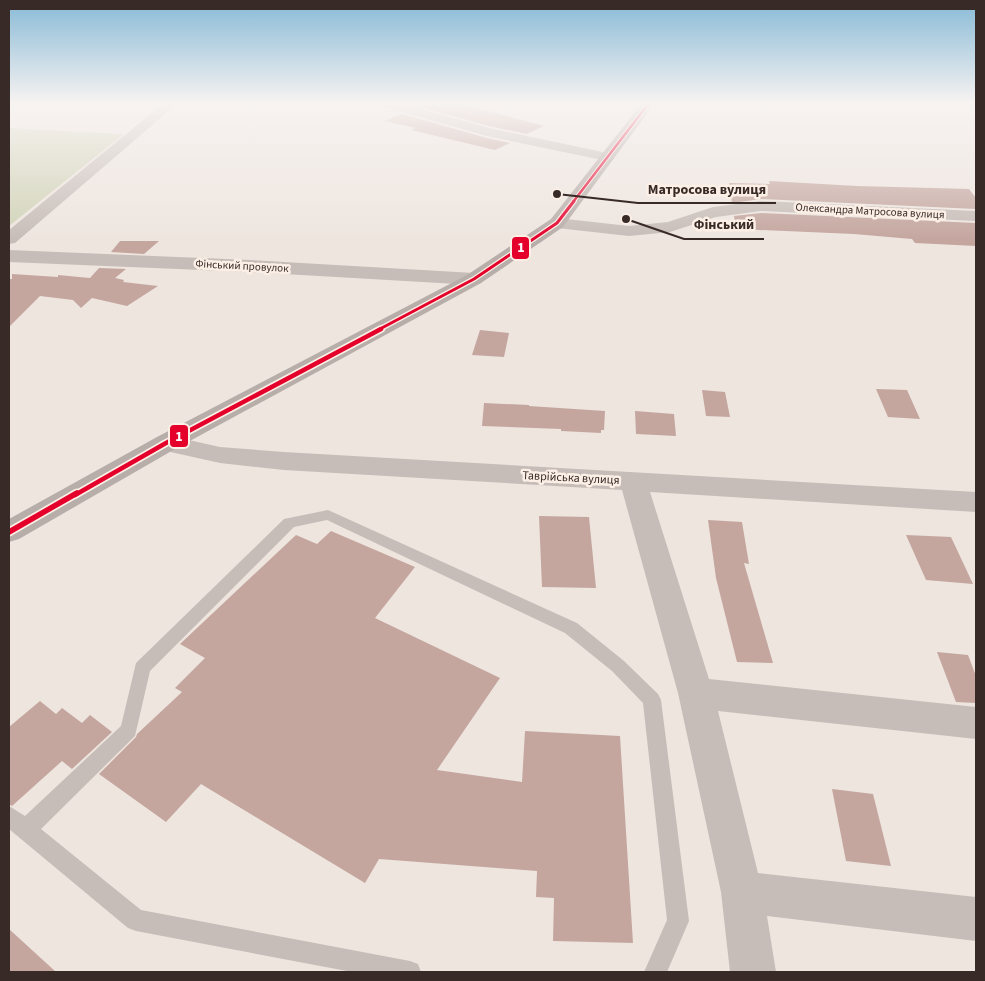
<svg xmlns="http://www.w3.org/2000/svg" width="985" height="981" viewBox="0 0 985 981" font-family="'Source Sans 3',sans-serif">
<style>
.green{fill:#d1d3b8}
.building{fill:#c4a69f}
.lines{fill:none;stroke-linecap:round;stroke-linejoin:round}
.service{fill:#c7bdb8;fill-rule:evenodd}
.minor{fill:#c7bdb8;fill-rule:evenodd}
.secondary{fill:#b7ada9;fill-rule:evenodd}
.bus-1-far3-casing{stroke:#fbefe6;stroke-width:4.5}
.bus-1-far2-casing{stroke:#fbefe6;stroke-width:5.5}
.bus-1-far1-casing{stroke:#fbefe6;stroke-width:8}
.bus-1-casing{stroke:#fbefe6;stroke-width:9}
.bus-1-far3{stroke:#e4002b;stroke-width:2.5}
.bus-1-far2{stroke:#e4002b;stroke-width:3}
.bus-1-far1{stroke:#e4002b;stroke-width:4.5}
.bus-1{stroke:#e4002b;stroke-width:5.5}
.labels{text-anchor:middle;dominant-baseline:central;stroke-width:5;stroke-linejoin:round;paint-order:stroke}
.far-street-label{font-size:11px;fill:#382a26;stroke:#fbefe6}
.street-label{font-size:12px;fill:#382a26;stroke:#fbefe6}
.leader{fill:none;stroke:#382a26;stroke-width:2}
.callout-dot{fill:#382a26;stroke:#fbefe6;stroke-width:2}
.callout-label{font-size:14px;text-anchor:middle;font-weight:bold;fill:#382a26;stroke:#fbefe6;stroke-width:5;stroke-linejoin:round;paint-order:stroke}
.line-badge{stroke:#fbefe6;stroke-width:2}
.badge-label{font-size:14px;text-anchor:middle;font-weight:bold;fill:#fff}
</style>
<rect width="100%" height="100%" fill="#eee5df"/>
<path class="green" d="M9,128L123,134H124L9,226Z"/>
<path class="building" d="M429,103H457L544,126L527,134L489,126L420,107Z
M402,114L487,138L510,143L495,150L411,130L416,128L384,121Z
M769,181L857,186L969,189L976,198V209L761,199L732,203L729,183L770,184Z
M761,213L976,223V246L915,243L912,239L854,234L736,229L734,216Z
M120,241H159L144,254L111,252Z
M99,268L126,269L115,278L124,280L123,282L158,286L127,306L92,298L81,308L73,300L40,296L9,327V279H12V274L58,277V275L90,278Z
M480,330L509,333L504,357L472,355Z
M876,389L907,390L920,419L888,417Z
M702,390L725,392L730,417L706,416Z
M484,403L529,405V406L605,411L604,430H601V433L561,431V429L482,426Z
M635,411L674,414L676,436L636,434Z
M539,516L589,517L596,588L542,587Z
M708,520L742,522L749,564L744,563L773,663L737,662L716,578Z
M331,531L415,567L375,618L500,678L437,770L522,782L525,731L620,736L633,943L553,941L554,898L536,897L537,871L379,859L365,883L201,784L166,822L99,774L136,737L137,734L182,692L175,688L205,658L180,644L296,535L317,544Z
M906,535L951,537L973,584L926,580Z
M937,652L968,655L976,676V703L956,702Z
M40,701L56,714L62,708L82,723L90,715L112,732L72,769L62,761L12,806L9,804V727Z
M832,789L873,794L891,866L846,861Z
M9,929L56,972H9Z"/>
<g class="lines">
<path class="service" d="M328,510L577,623L624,661L658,694L661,700L689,921L667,972H644L667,920L643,703L612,671L565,633L327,520L294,527L150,671L135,736L41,829L141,910L410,961L418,964L421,972H352L136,931L128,928L9,829V806L25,816L121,726L136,663L284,519Z"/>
<path class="minor" d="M164,103H178L15,243L9,244V230Z
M380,103H400L489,128L607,153L612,154L614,157L612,160L607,161L487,136L381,106Z
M761,201L976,211V221L761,211L716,217L670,232L629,236L557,228L551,227L548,223L551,219L557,218L629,226L668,222L713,207Z
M9,250L250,260L474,273L481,275L484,279L481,283L474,285L250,272L9,262Z
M166,435L220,447L284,452L976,492V512L650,492L709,679L976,707V739L718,711L758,873L976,897V941L767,916L776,972H730L721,892L678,693L622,490L284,470L220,463L157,449L153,443L157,437Z"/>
<path class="secondary" d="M642,103H655L563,227L481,283L175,449L19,539L9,542V519L157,437L467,275L551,219Z"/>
<g class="bus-1-far3-casing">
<path id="bus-1-far3" d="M573,202L649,103"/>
</g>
<g class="bus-1-far2-casing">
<path id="bus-1-far2" d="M378,330L474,279L557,223L574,201"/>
</g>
<g class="bus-1-far1-casing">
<path id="bus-1-far1" d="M75,495L166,443L381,329"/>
</g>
<g class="bus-1-casing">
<path id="bus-1" d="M9,532L77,493"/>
</g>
<use href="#bus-1-far3" class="bus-1-far3"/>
<use href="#bus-1-far2" class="bus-1-far2"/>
<use href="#bus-1-far1" class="bus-1-far1"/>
<use href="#bus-1" class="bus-1"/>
</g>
<linearGradient id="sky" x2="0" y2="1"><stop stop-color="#88bad7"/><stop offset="0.43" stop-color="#f7f3f1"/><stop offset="1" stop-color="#f7f3f1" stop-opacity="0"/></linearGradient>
<rect width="985" height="240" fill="url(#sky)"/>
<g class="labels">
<g class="far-street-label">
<text transform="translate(870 211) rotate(3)">Олександра Матросова вулиця</text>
<text transform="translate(242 266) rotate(3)">Фінський провулок</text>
</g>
<g class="street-label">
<text transform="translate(571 478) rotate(3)">Таврійська вулиця</text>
</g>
</g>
<path class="leader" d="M557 194L638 203H776M626 219L684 239H764"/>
<g class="callout-dot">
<circle cx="557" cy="194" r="5"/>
<circle cx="626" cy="219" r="5"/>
</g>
<g class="callout-label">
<text x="707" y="194">Матросова вулиця</text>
<text x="724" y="229">Фінський</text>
</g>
<g class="line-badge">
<rect x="511" y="236" width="19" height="24" rx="5" fill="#e4002b"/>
<rect x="169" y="424" width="20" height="24" rx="5" fill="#e4002b"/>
</g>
<g class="badge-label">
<text x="521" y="252">1</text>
<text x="179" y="441">1</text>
</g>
<rect width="985" height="981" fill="none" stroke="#382a26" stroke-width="20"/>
</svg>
